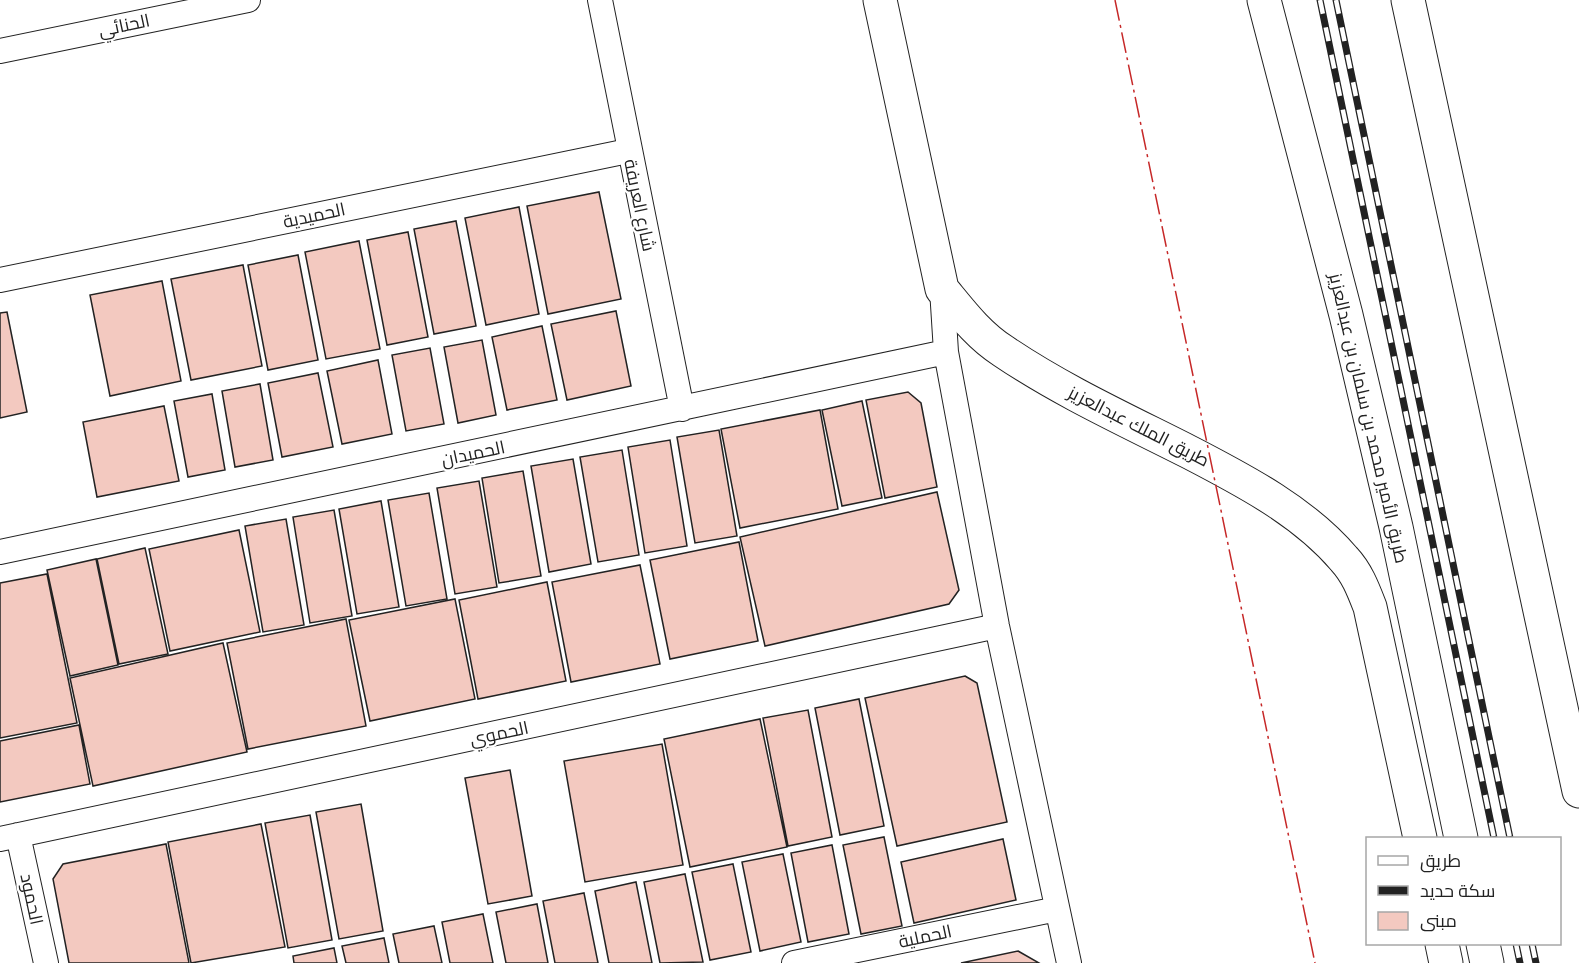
<svg xmlns="http://www.w3.org/2000/svg" width="1579" height="963" viewBox="0 0 1579 963" font-family="'Roboto Condensed',Cairo,sans-serif">
<style>
.building{fill:#f3c9c0;stroke:#222;stroke-width:1.5}
.lines{fill:none;stroke-linecap:round;stroke-linejoin:round}
.street-casing{stroke:#222;stroke-width:26}
.primary-casing{stroke:#222;stroke-width:35}
.street{stroke:#fff;stroke-width:24}
.primary{stroke:#fff;stroke-width:33}
.rail-casing{stroke:#222;stroke-width:7}
.rail{stroke:#fff;stroke-width:4.5;stroke-dasharray:14;stroke-linecap:butt}
.power{stroke:#c62828;stroke-width:1.5;stroke-dasharray:21 4.5 3 4.5;stroke-linecap:butt}
.labels{text-anchor:middle;dominant-baseline:central;stroke-width:4.5;stroke-linejoin:round;paint-order:stroke}
.street-label{font-size:18px;fill:#222;stroke:#fff}
</style>
<rect width="100%" height="100%" fill="#fff"/>
<path class="building" d="M599,192L621,299L548,314L527,206Z
M519,207L539,314L486,325L465,218Z
M456,221L476,326L434,334L414,229Z
M408,232L428,337L387,345L367,240Z
M359,241L380,349L326,359L305,252Z
M298,255L318,360L268,370L248,265Z
M243,265L262,366L191,380L171,279Z
M162,281L181,381L110,396L90,295Z
M616,311L631,386L567,400L551,324Z
M7,312L27,412L0,418V313Z
M542,326L557,400L507,410L492,337Z
M482,340L496,415L458,423L444,347Z
M430,348L444,424L406,431L392,355Z
M378,360L392,434L342,444L327,371Z
M318,373L333,447L282,457L268,383Z
M260,384L273,460L235,467L222,391Z
M908,392L921,403L937,487L885,498L866,400Z
M212,394L225,470L188,477L174,401Z
M862,401L882,498L842,506L822,410Z
M164,406L179,481L97,497L83,422Z
M820,410L838,509L740,528L721,429Z
M719,430L737,536L695,543L677,437Z
M670,440L687,546L645,553L628,447Z
M622,450L639,555L598,562L580,457Z
M573,459L591,564L549,572L531,466Z
M523,471L541,576L499,583L482,478Z
M479,481L497,587L455,594L437,488Z
M937,492L959,590L949,604L765,646L740,537Z
M429,493L447,599L406,606L388,500Z
M381,501L399,607L357,614L339,509Z
M334,510L352,616L310,623L293,517Z
M286,519L304,625L263,632L245,526Z
M239,530L260,632L170,651L149,549Z
M739,542L758,641L670,659L650,560Z
M145,548L168,654L119,664L97,559Z
M96,559L118,665L70,676L47,570Z
M640,565L660,664L571,682L552,582Z
M47,574L77,723L0,738V583Z
M547,582L566,681L478,699L459,600Z
M455,599L475,699L370,721L349,620Z
M346,619L366,726L248,749L227,643Z
M223,643L247,752L93,786L70,678Z
M965,676L977,683L1007,822L897,846L865,698Z
M859,699L884,826L840,835L815,708Z
M808,710L832,837L788,846L763,718Z
M760,719L787,847L690,867L664,739Z
M79,725L90,784L0,802V741Z
M662,744L683,865L585,882L564,761Z
M510,770L532,896L488,904L465,778Z
M361,804L383,931L339,939L316,812Z
M310,815L332,940L288,948L265,823Z
M261,824L285,947L191,963L168,842Z
M884,837L902,926L861,934L843,845Z
M1003,839L1016,900L914,923L901,862Z
M166,844L189,963H69L53,879L63,864Z
M832,845L849,934L808,942L791,853Z
M783,854L801,942L760,951L742,862Z
M733,864L751,952L710,960L692,872Z
M685,874L703,962L660,963L644,882Z
M636,882L652,963H609L595,891Z
M584,893L598,963H555L543,901Z
M537,904L548,963H506L496,912Z
M483,914L493,963H450L442,922Z
M434,926L442,963H399L393,934Z
M384,938L389,963H346L342,946Z
M334,948L337,963H294L293,956Z
M1018,951L1039,963H961Z"/>
<g class="lines">
<g class="street-casing">
<path id="street" d="M600,0L682,409
M0,51L248,0
M0,280L628,151
M942,289L946,352L997,626L1069,963
M0,552L946,352
M18,835L46,963
M0,839L997,626
M794,963L1057,909"/>
</g>
<g class="primary-casing">
<path id="primary" d="M880,0L942,289C961,312 978,335 1003,351C1062,391 1128,421 1191,453C1245,481 1304,512 1344,559C1357,573 1363,589 1370,607L1420,838
M1264,0L1346,315L1396,527L1461,838
M1408,0L1579,791
M1442,944L1446,963
M1483,944L1487,963"/>
</g>
<use href="#street" class="street"/>
<use href="#primary" class="primary"/>
<g class="rail-casing">
<path id="rail" d="M1320,0L1494,838
M1336,0L1510,838
M1516,944L1520,963
M1532,944L1536,963"/>
</g>
<use href="#rail" class="rail"/>
<path class="power" d="M1115,0L1315,963"/>
</g>
<g class="labels">
<g class="street-label">
<text transform="translate(124 25) rotate(-12)">الحنائي</text>
<text transform="translate(640 205) rotate(78)">شارع العريفة</text>
<text transform="translate(314 215) rotate(-12)">الحميدية</text>
<text transform="translate(1369 418) rotate(77)">طريق الأمير محمد بن سلمان بن عبدالعزيز</text>
<text transform="translate(1139 426) rotate(27)">طريق الملك عبدالعزيز</text>
<text transform="translate(473 453) rotate(-12)">الحميدان</text>
<text transform="translate(499 733) rotate(-12)">الحموي</text>
<text transform="translate(32 899) rotate(78)">الحمود</text>
<text transform="translate(925 936) rotate(-12)">الحملية</text>
</g>
</g>
<rect x="1366" y="837" width="195" height="108" fill="#ffffff" stroke="#a7a7a7" stroke-width="1.5"/>
<rect x="1378" y="856" width="30" height="9" fill="#ffffff" stroke="#a7a7a7" stroke-width="1.5"/>
<text x="1420" y="867" font-size="18" fill="#222222">طريق</text>
<rect x="1378" y="886" width="30" height="9" fill="#222222" stroke="#a7a7a7" stroke-width="1.5"/>
<text x="1420" y="897" font-size="18" fill="#222222">سكة حديد</text>
<rect x="1378" y="912" width="30" height="18" fill="#f3c9c0" stroke="#a7a7a7" stroke-width="1.5"/>
<text x="1420" y="927" font-size="18" fill="#222222">مبنى</text>
</svg>
